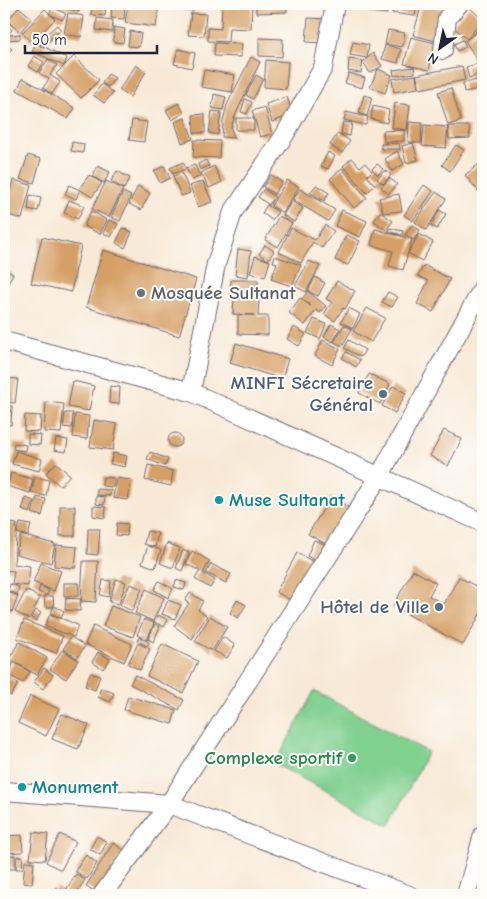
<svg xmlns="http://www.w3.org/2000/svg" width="487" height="899" viewBox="0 0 487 899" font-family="'Comic Neue',sans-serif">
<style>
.green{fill:#80d090;stroke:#517966}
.building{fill:#d59f65}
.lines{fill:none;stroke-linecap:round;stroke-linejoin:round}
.minor-casing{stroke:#6d6872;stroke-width:20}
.minor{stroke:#fff;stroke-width:18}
.worship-dot{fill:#6b7280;stroke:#fdfcf7;stroke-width:2}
.service-dot{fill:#5c6f8a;stroke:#fdfcf7;stroke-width:2}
.culture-dot{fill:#0f9aa8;stroke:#fdfcf7;stroke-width:2}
.leisure-dot{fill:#2e9e5b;stroke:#fdfcf7;stroke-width:2}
.labels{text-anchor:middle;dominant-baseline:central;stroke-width:4;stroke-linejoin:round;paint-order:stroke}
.worship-label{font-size:19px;font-weight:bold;fill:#5b616d;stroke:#fdfcf7;text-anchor:start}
.service-label{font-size:19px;font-weight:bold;fill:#4e5e75;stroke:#fdfcf7;text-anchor:end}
.culture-label{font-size:19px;font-weight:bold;fill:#0d838f;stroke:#fdfcf7;text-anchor:start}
.leisure-label{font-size:19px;font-weight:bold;fill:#27864d;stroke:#fdfcf7;text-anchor:end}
</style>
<rect width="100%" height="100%" fill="#fdfcf7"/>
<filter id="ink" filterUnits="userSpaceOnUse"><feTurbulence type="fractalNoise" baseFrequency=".02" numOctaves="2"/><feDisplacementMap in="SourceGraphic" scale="10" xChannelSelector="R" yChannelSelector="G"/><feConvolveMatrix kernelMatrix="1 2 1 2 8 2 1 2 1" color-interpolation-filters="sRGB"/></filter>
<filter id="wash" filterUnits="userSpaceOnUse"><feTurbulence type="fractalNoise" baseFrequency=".0096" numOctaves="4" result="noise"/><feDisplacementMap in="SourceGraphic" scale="20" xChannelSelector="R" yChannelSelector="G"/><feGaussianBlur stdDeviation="1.12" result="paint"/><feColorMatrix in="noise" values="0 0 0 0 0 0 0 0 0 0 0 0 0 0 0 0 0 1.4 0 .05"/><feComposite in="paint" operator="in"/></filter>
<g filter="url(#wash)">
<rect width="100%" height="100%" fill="#f8e9d7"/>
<path class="green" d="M314,691L428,752L390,825L275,764Z"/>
<g id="blocks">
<path class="building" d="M53,4H82L79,12Z
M92,4H106L105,16L91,15Z
M112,4H125L124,19L111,18Z
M128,4L159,7L156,27L125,23Z
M176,4H194L193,11L175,8Z
M222,4H252L251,29L229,28L228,42L208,41V28L221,29Z
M256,4H286L287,12L256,13Z
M369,4H388L387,14L368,12Z
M393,4H417L415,16L392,13Z
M422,4L444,9L435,41L413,35Z
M19,7L32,18L20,32L7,21Z
M53,7L66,14L62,20L49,14Z
M469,7L483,20L467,39L452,26Z
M45,9L55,19L32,43L22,33Z
M68,13L84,16L81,37L64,34Z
M191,13L206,14L204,36L188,35Z
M97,18L113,20L112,32L96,30Z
M308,18L327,19L325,43L306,42Z
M4,22L12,30L4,39Z
M57,25L61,30L42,46L38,41Z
M114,27L125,29L123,43L113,42Z
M483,27V53L476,58L465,41Z
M388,30L405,33L402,47L385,44Z
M130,31L141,33L139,47L128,46Z
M20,34V39L8,40V35Z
M411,37L435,43L429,70L404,64Z
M259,38L283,39L282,57L259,56Z
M463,40L466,47L457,51L454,44Z
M5,42L12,49L4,56V43Z
M353,42L369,45L367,58L350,55Z
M36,43L67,58L64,66L32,51Z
M215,43L242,44L241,57L214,56Z
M385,45L401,49L398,63L382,59Z
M178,49L195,53L192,68L174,64Z
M373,53L382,66L370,73L363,62Z
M483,55V62L479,65L476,59Z
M34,56L44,62L38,72L28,66Z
M74,56L99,80L81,98L56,74Z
M251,57L260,62L234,118L231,128L234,138L222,137L223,121L227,105Z
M48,59L57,65L50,75L60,82L52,94L43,88L49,79L39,73Z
M349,59L363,61L361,73L348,71Z
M266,60L288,62L286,89L264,87Z
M477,64L480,74L469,78L466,67Z
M136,65L146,72L130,97L119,90Z
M462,66L465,80L420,89L416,75Z
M414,67L415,73L394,76L393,70Z
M378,69L392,75L385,93L370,87Z
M204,70L235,75L232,92L201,87Z
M349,73L365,78L362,88L345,83Z
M108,74L115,78L108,87L102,83Z
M256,75L263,79L253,99L246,95Z
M416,75L418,88L394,92L392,79Z
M23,78L75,108L68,119L17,90Z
M483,79V88L464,92L463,83Z
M102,84L113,93L104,103L93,95Z
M451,88L461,121L448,125L438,92Z
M214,94L226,97L223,110L212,108Z
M364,95L372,97L367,116L359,113Z
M287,97L293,114L272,122L266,104Z
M245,99L252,102L247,114L241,112Z
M179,103L184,113L172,120L166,110Z
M395,103L410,105L407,130L392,128Z
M373,106L389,110L387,123L371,119Z
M265,107L272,134L260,137L252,111Z
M212,111L221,112L218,135L209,133Z
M346,112L368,117L366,125L344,120Z
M205,114V133H194L193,115Z
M483,115V129H481L478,116Z
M185,118L193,139L182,143L175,122Z
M236,118H254V130H236Z
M132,120L147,122L144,142L129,140Z
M343,122L352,123L350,136L341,134Z
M409,122L422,123L421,143L408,142Z
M424,125L448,127L446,148L422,146Z
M448,126H469L470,138L449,139Z
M404,130V141L384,142L383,131Z
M338,133L350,141L342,153L330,145Z
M194,140L220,141L219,158L193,157Z
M72,142L84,144L83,153L71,151Z
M399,143L400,149H381V144Z
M413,143L418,160L406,163L402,146Z
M456,145L464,150L450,171L442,165Z
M397,151L404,164L392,171L385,159Z
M328,152L335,156L328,169L321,166Z
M4,153L9,156L4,169Z
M28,155L41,159L34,183L20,179Z
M352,158L360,167L365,163L372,171L367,176L375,185L367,193L343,166Z
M206,160L209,166L200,170L198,164Z
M483,161V187L478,191L465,175Z
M183,162L186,169L173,174L170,168Z
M377,164L383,169L378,175L372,169Z
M195,165L200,176L192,180L186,168Z
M98,166L110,172L104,183L92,176Z
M164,166L170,178L160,183L154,171Z
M214,166L222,182L209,188L201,173Z
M342,168L367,198L354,208L330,179Z
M385,170L391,175L383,184L377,179Z
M117,171L130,178L124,189L111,181Z
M182,173L190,193L181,196L173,176Z
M89,175L102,183L92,197L79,189Z
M271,175L282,182L274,194L263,187Z
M389,178L397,184L389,194L381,188Z
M13,180L31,185L22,219L5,214Z
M287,180L299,187L283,213L271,206Z
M106,181L123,189L109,217L92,209Z
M203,181L212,202L198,207L190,186Z
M69,185L80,190L76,199L65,194Z
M316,185L329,193L324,201L310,193Z
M424,185L433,191L413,221L404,215Z
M138,186L150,193L141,210L129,204Z
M264,189L275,197L269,205L258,197Z
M300,189L335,210L328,221L293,200Z
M123,192L131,196L120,221L111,217Z
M436,192L446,199L426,230L415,222Z
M399,194L402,211L383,213L379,198Z
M30,195L41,198L38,211L28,209Z
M69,200L84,206L78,219L64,213Z
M292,201L303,208L294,222L283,215Z
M267,205L278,212L272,220L262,213Z
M342,210L367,221L360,237L335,226Z
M439,210L446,214L437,229L431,226Z
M91,211L107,220L100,234L84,226Z
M380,212L393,221L386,230L374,221Z
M279,216L292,223L278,247L265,240Z
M109,220L118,224L111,237L103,233Z
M325,225L334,231L322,248L313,242L301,263L279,252L291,228L315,240Z
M412,225L420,230L414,240L405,235Z
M123,228L132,232L125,248L116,243Z
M389,228L403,231L402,235L389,232Z
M375,229L412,239L403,270L389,266L393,251L371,245Z
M419,234L433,242L422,261L408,253Z
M346,235L360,241L348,265L335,260Z
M42,237L81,246L71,292L31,283Z
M4,245L10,249L4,261Z
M265,245L274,251L268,260L259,254Z
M238,249L251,251L248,277L235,275Z
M103,250L196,279L179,336L86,307Z
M255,256L270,261L265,277L250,273Z
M275,256L301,265L292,286L271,279L277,263L273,262Z
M309,261L320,266L306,292L295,286Z
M424,265L450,279L433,312L417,304L428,281L418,276Z
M6,270L13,274L4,290V274Z
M315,277L325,283L318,296L308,291Z
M231,280H258V295L231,294Z
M337,281L355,291L345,309L343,308L335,321L324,314L332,302L326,299Z
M308,291L326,306L320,313L316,310L305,325L289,313L300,298L311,306L302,299Z
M388,292L398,297L392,307L382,302Z
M234,295L259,297L258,316H268V335L238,334V315H254L233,314Z
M349,308L360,314L353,328L341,322Z
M367,308L385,318L371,342L353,331Z
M314,319L326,324L320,339L307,333Z
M331,324L340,329L333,342L324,337Z
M344,325L352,329L342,346L334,342Z
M294,327L306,334L299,346L287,339Z
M323,340L340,349L332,365L315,356Z
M349,340L365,350L361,357L344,348Z
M236,343L288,359L282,379L230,363Z
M346,352L360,360L356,367L342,358Z
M369,374L390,384L380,404L359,393Z
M4,378L18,379L15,403L4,402Z
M73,381L94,386L89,411L68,407Z
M110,386L120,387L119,404L109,403Z
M393,386L406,393L395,413L382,406Z
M46,402L64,404L61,433L44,432Z
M4,405L12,406L11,425L4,424Z
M65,413H73L72,428L63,427Z
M75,414L89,416L87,439L73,437Z
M25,415L41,416L40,432L24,431Z
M94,420L117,424L113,450L90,447Z
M444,430L462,439L448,466L430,456Z
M168 440a7 7 0 1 1 14 0a7 7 0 1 1-14 0Z
M28,434L41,435L40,445L28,444Z
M56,438L68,440L66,452L54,450Z
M14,443L26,445L25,451L13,449Z
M16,451L42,459L39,471L12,464Z
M150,452L168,459L165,466L147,459Z
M113,453L127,456L125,467L110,464Z
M56,463L70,475L60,486L46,473Z
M148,465L173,471L171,486L145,480Z
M11,473L33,479L30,493L7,486Z
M35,477L49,480L46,496L31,493Z
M103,477L114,478L113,487L102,486Z
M116,478L131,480L128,500L113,498Z
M97,489L111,490L110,496L97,495Z
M96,496L105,497L104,505L96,504Z
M37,497L46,499L42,516L32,513Z
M331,497L348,507L326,544L308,534Z
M26,498L34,501L30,513L22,510Z
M60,506H75V536H60Z
M93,506L106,507L105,518L93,516Z
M4,511L9,514L4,522L17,524L14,564L30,566L28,586L12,584L14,571L4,570Z
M20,523L31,525L28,536L17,533Z
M117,523L128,524L127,536L116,535Z
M88,529H100L98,555L87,554Z
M147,531L158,533L155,547L144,544Z
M21,535L55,544L51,563L16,554Z
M314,540L326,545L318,562L307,556Z
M167,543L180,548L173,568L160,563Z
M56,545L77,547L75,568L54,566Z
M148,546L161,550L155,568L142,563Z
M183,550L189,553L182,571L176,568Z
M192,551L210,561L203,573L215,580L210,588L195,579L200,571L186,564Z
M297,553L318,564L296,603L276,592Z
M83,561H98L96,602L81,601Z
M41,563L61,571L54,591L33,582Z
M211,564L231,574L226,583L206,573Z
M413,570L436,583L429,596L444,604L459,577L483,590V609L463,645L393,606Z
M116,579L126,582L119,604L109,602Z
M103,580L111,581L109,597L100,595Z
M176,580L186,583L184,590L174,587Z
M159,581L173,589L168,598L154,590Z
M64,583H79V596H64Z
M10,584L19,587L17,594L8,591Z
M130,584L142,589L132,611L120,605Z
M40,586L49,590L47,595L38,592Z
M146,589L164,598L153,621L135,613Z
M26,590L40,598L29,619L15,612Z
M6,591L18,596L12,612L4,609V595Z
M190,593L203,601L198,610L207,616L192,639L174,626L189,603L185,601Z
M44,596H53L54,607H45Z
M66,598L81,599L80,611L65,610Z
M168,600L181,605L175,619L162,614Z
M237,600L246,605L238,618L230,613Z
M54,606L64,611L61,618L51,613Z
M111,606L140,617L133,637L103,626Z
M36,610L41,613L36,621L31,618Z
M50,614L78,625L74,637L45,626Z
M158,615L168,620L164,627L154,622Z
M210,616L227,627L212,651L195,641Z
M144,619L154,623L147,640L137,635Z
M24,620L63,636L56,653L17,638Z
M155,624L160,627L153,642L148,639Z
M93,626L132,644L124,662L85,644Z
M71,637L85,646L77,658L63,649Z
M139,637L149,642L147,646L137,641Z
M223,637L235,645L227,658L214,651Z
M19,642L47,658L37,675L9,659Z
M138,643L150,649L140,670L128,664Z
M162,644L198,661L183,693L147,676Z
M62,650L78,660L66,679L50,669Z
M98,652L110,659L103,669L92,662Z
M4,658L11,663L5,671L4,670Z
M14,662L30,672L23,683L7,674Z
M44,668L53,675L43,689L34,682Z
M90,673L100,676L95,690L85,686Z
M4,675L18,684L11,696L6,692L4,695Z
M135,675L184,700L179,710L130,684Z
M101,688L114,693L110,702L98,697Z
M30,696L59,709L46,736L18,723Z
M128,696L176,710L172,724L124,710Z
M62,714L89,725L78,749L52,739Z
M33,832L48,834L45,860L30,859Z
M60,834L76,842L61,870L46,862Z
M22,835L23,852L4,853V836Z
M97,836L107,842L100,855L90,849Z
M113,843L124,850L97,893L86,886Z
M15,855V869H4V856Z
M86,855L97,863L87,879L75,871Z
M17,856L23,857L22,869H16Z
M25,861L34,862L32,884L23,883Z
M76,874L85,880L75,895H67L64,893Z
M56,887L63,891L61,895H53Z"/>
</g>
</g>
<g filter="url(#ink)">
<use href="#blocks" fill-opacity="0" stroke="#6d6872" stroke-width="1"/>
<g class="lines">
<g class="minor-casing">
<path id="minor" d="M443,50L447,18L459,4
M4,341L191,392L483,523
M191,392L216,264L233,212L284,136L323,68L335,4
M4,791L169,804L409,895
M102,895L169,804L379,477L483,287
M466,895L483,835"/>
</g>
<use href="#minor" class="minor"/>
</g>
</g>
<circle class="worship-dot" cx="141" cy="293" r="5"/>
<g class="service-dot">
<circle cx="383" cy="394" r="5"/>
<circle cx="439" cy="607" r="5"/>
</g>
<g class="culture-dot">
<circle cx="219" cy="500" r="5"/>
<circle cx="22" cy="787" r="5"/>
</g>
<circle class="leisure-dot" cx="352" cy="758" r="5"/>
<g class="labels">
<g class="worship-label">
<text x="151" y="293">Mosquée Sultanat</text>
</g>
<g class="service-label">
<text x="373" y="383">MINFI Sécretaire<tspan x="373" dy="22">Général</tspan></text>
<text x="429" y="607">Hôtel de Ville</text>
</g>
<g class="culture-label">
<text x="229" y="500">Muse Sultanat</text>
<text x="32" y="787">Monument</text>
</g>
<g class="leisure-label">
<text x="342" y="758">Complexe sportif</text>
</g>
</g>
<rect width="487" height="899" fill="none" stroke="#fdfcf7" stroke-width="20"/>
<g transform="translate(440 48) rotate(213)" stroke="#fdfcf7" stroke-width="4" paint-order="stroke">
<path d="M0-4L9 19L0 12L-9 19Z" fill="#22223b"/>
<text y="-8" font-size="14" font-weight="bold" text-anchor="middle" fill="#22223b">N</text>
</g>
<path d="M25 45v8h132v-8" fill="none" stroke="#22223b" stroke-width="2.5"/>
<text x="32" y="45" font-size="15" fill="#22223b" stroke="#fdfcf7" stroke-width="4" paint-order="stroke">50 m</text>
</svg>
